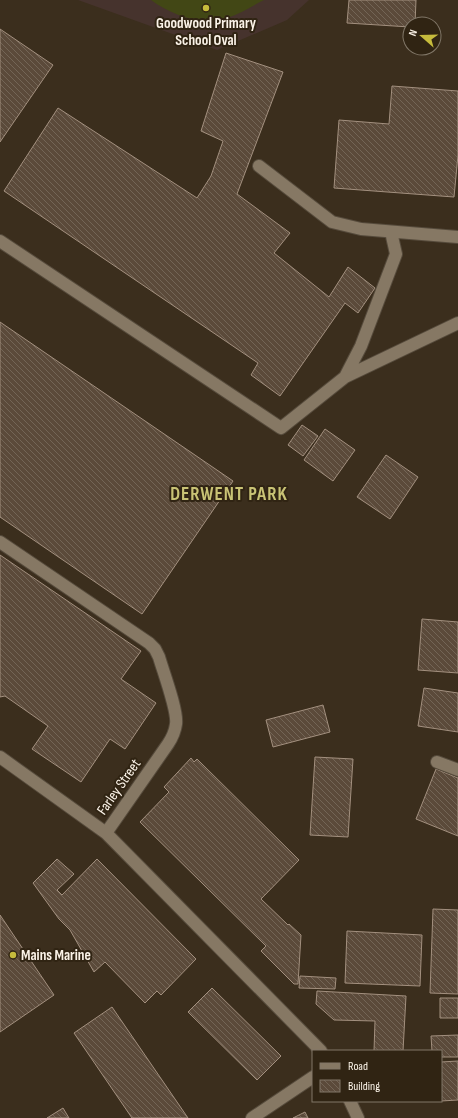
<svg xmlns="http://www.w3.org/2000/svg" width="458" height="1118" viewBox="0 0 458 1118" font-family="'Sofia Sans Condensed',sans-serif">
<style>
.education{fill:#46332d}
.park{fill:#424715}
.building{fill:url(#building-back-hatch);stroke:#a3907f}
.lines{fill:none;stroke-linecap:round;stroke-linejoin:round}
.minor-casing{stroke:#564b3c;stroke-width:14}
.minor{stroke:#867864;stroke-width:12}
.poi-dot{fill:#c6bb3c;stroke:#302413;stroke-width:1.5}
.labels{text-anchor:middle;dominant-baseline:central;stroke-width:4;stroke-linejoin:round;paint-order:stroke}
.poi-label{font-size:15px;font-weight:bold;fill:#fbf3e8;stroke:#302413}
.street-label{font-size:15px;fill:#fbf3e8;stroke:#302413}
.district-label{font-size:19px;font-weight:bold;letter-spacing:1px;fill:#c9c375;stroke:#302413}
</style>
<defs>
<pattern id="building-back-hatch" width="6" height="6" patternUnits="userSpaceOnUse"><rect width="6" height="6" fill="#5b4a3a"/><path d="M-1 5l2 2M0 0l6 6M5-1l2 2" fill="none" stroke="#736556"/></pattern>
</defs>
<rect width="100%" height="100%" fill="#3b2e1d"/>
<path class="education" d="M78,0H309L287,20L217,50Z"/>
<path class="park" d="M151,0H264C252,6 240,14 227,18C202,26 171,15 151,0Z"/>
<path class="building" d="M349,0H416L415,24H410V27L347,23Z
M0,29L53,65L0,142Z
M226,53L283,72L237,194L290,233L274,253L329,297L348,267L375,288L358,313L345,303L280,396L251,375L258,363L4,191L58,108L197,198L211,176L223,141L201,131Z
M392,86L458,91V155L454,197L334,188L339,120L389,124Z
M0,322L233,481L142,614L0,517Z
M302,425L318,436L303,456L288,445Z
M325,429L355,450L333,481L304,460Z
M386,455L418,477L390,519L357,497Z
M0,555L141,651L121,679L156,703L125,749L110,739L81,782L32,749L48,726L5,696L0,697Z
M422,619L458,622V673L418,670Z
M424,688L458,693V732L418,726Z
M323,705L330,732L273,747L266,720Z
M315,757L353,759L348,837L310,835Z
M191,758L194,762L197,759L299,860L261,899L288,925L289,924L301,935L298,984H294L261,951L266,946L140,822L169,792L164,787Z
M436,769L458,778V836L416,819Z
M57,859L74,874L57,890L62,895L97,859L196,959L161,995L157,991L145,1003L105,962L94,972L70,930L59,919L33,883Z
M433,909L458,910V994L430,993Z
M0,915L54,995L0,1032Z
M347,931L422,935L420,986L345,983Z
M300,976L336,978L335,989L299,988Z
M212,988L281,1056L257,1080L188,1012Z
M317,991L406,996L403,1051H374L375,1021L334,1020L316,1004Z
M440,998H458V1018H440Z
M112,1007L188,1118H132L74,1033Z
M458,1035V1057H441V1051H432L431,1036Z
M458,1061V1100L441,1101V1062Z
M63,1108L69,1118H47Z
M305,1112L308,1118H293Z"/>
<g class="lines">
<g class="minor-casing">
<path id="minor" d="M259,166L332,222L361,229L458,237
M0,241L281,428L345,377L458,323
M345,377L361,346L396,254L391,232
M0,542L149,643L155,649L159,657C163,671 178,711 176,724C175,732 172,738 168,744L106,833L321,1051
M0,757L106,833
M437,762L458,770
M350,1101L358,1118
M252,1118L313,1077"/>
</g>
<use href="#minor" class="minor"/>
</g>
<g class="poi-dot">
<circle cx="206" cy="8" r="4"/>
<circle cx="13" cy="955" r="4"/>
</g>
<g class="labels">
<g class="poi-label">
<text x="206" y="23">Goodwood Primary<tspan x="206" dy="17">School Oval</tspan></text>
<text x="21" y="955" text-anchor="start">Mains Marine</text>
</g>
<g class="street-label">
<text transform="translate(119 787) rotate(-55)">Farley Street</text>
</g>
<g class="district-label">
<text x="229" y="494">DERWENT PARK</text>
</g>
</g>
<rect x="312" y="1050" width="130" height="52" fill="#302413" stroke="#817768"/>
<rect x="320" y="1063" width="20" height="6" fill="#867864" stroke="#817768"/>
<text x="348" y="1070" font-size="12" fill="#fbf3e8">Road</text>
<rect x="320" y="1080" width="20" height="12" fill="url(#building-back-hatch)" stroke="#817768"/>
<text x="348" y="1090" font-size="12" fill="#fbf3e8">Building</text>
<g transform="translate(422 36) rotate(290)"><circle r="19" fill="#302413" stroke="#817768"/>
<path d="M0-3L7 15L0 10L-7 15Z" fill="#c6bb3c"/>
<text y="-6" font-size="11" font-weight="bold" text-anchor="middle" fill="#fbf3e8">N</text>
</g>
</svg>
